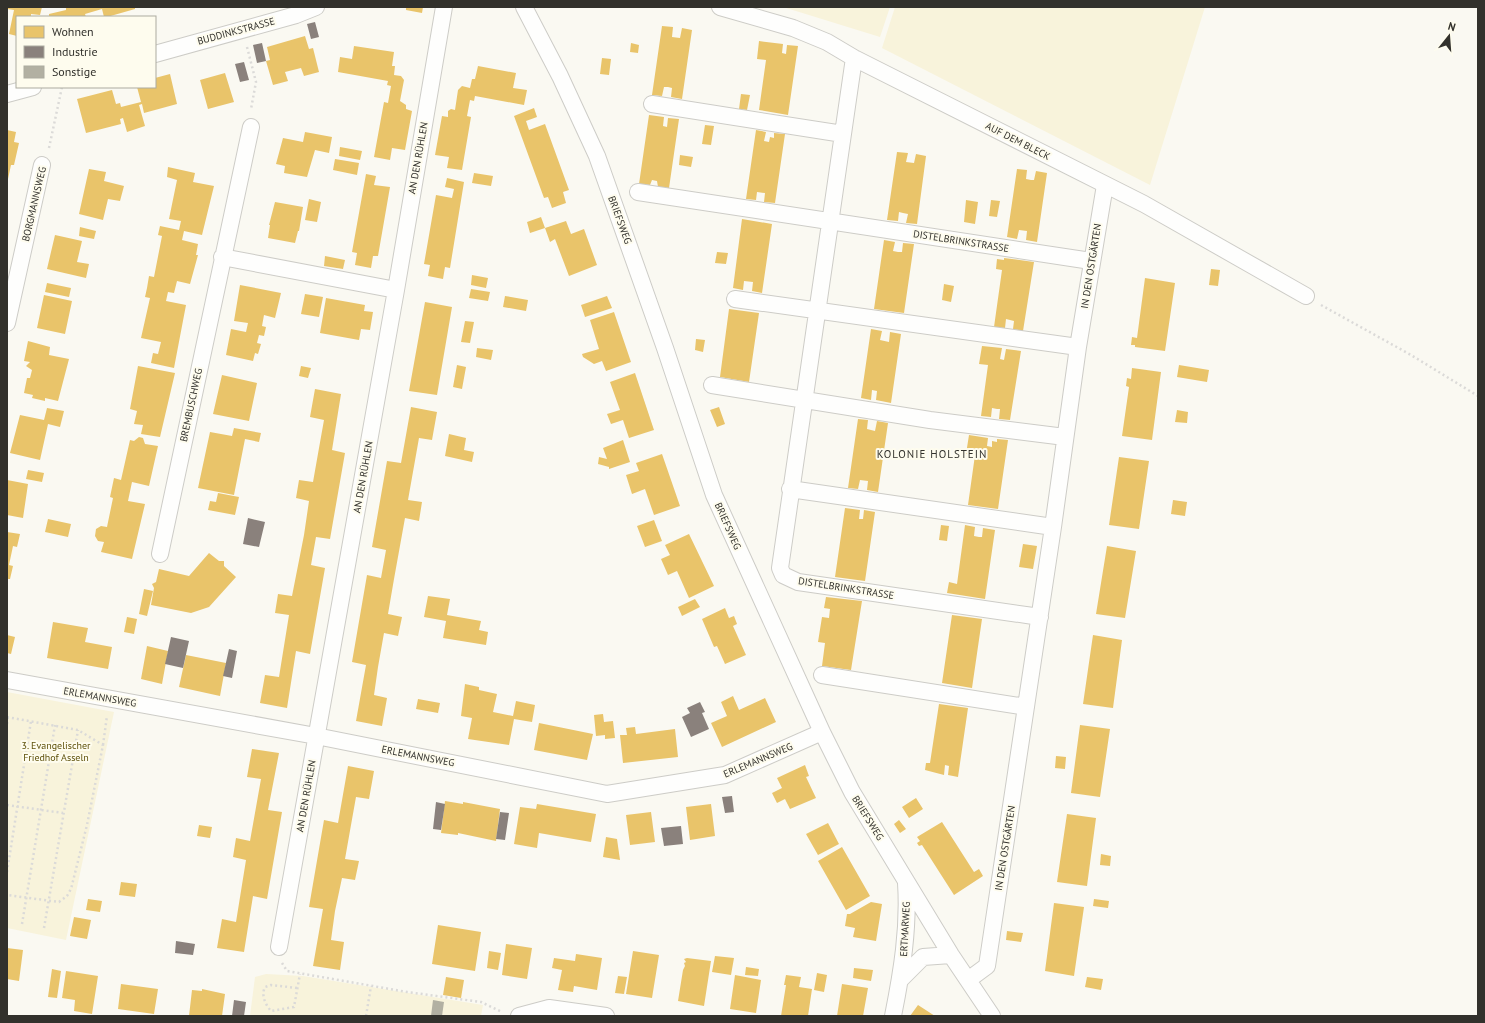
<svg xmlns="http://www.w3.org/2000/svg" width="1485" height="1023" viewBox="0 0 1485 1023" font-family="'PT Sans',sans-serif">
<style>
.green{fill:#f8f3db}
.homes{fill:#e9c46a}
.industry{fill:#8a817c}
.building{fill:#b2b0a2}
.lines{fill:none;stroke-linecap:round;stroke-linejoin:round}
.street-casing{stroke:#cdccc7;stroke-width:18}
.path{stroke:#dbdad8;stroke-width:2.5;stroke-dasharray:2 3;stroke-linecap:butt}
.street{stroke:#fefefd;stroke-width:16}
.labels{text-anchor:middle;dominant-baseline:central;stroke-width:4;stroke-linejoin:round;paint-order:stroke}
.street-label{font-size:10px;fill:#32312c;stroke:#fefcee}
.park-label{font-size:10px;fill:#5e510b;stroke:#fefcee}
.neighbourhood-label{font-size:11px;letter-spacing:1px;fill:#32312c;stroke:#fefcee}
</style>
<rect width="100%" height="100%" fill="#faf9f2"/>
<path class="green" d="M783,7H890L880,37Z
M895,7H1205L1150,185L882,48Z
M7,692L114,712L66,940L7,928Z
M266,974L303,976L483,1005L481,1016H250L255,977Z"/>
<path class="homes" d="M7,7H42L40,15L31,14V17H17V36L9,34L14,10L7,9Z
M66,7H135V9L107,17H104L102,9L85,14L86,17H49V14L66,10Z
M406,7H423L422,13L406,10Z
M662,26L673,27L672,37L680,38L682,28L692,30L682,99L671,97L672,88L668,87H664L662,96L652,95Z
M305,36L309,49L313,48L319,72L304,76L301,68L285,72L288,81L273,85L266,61L270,60L267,47Z
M759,41L783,44L782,53L786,54L787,45L798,46L788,115L759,110L766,60L757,59Z
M631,43L639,45L638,53L630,52Z
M354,46L394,52L392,66H395L394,75L401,76L404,80L400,101L406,105V109L412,111L405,150L392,148L390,160L374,157L384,102L388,103L391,86L387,85L388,81L338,72L340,57L352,59Z
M602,58L611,59L609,75L600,74Z
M478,66L516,73L513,88L527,90L524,105L475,96L474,101L470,100L467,116L471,117L462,170L447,168L449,157L435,155L442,116L448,117V111L451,109L455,110L458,90L462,86L470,88L472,79H475Z
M225,73L234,102L208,109L200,80Z
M170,74L177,104L144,113L142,104L139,105L145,126L127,132L123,118L120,119L121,124L86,133L77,99L112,90L116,104L120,103L121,107L141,102L137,87H155V78Z
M741,94L750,95L747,110L739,109Z
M534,108L537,117L526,121L529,130L545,124L569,190L563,192L566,203L552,208L548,197L544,198L514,116Z
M649,115L664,117L663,126L667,127L668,118L679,119L669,188L658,187L657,181L652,180L650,185L639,184Z
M705,125L714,126L711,145L702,144Z
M7,130L16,132L14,142L19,143L14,165H11L8,179Z
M756,130L766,132L764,141L769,142L770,137L774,138V133L785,134L775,203L764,202L765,193L757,192L756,200L746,199Z
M305,132L332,137L329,153L315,150L307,177L284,173L285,166L276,164L283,138L303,142Z
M340,147L362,151L360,160L339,156Z
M897,152L908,153L906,162L914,163L916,154L926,156L917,224L906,223L908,214L903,213L899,212L898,221L887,220Z
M680,155L693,157L691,167L679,165Z
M335,159L359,163L357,175L333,170Z
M168,167L195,173L193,182L214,186L202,235L184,231L182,240L198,244L196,255H198L190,284L177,281L174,293L168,292L166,301L186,305L174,368L151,363L153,353L158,354L161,342L141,338L150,298L145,297L147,288L149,276L154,277L162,236L158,235L160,226L179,230L181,221L169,219L177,180L167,177Z
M89,169L106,172L104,181L124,186L120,201L108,199L103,220L79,214Z
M1017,169L1027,170L1026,179L1031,180H1034L1036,171L1047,173L1037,242L1026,240L1027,231L1019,230L1017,239L1007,237Z
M474,173L493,176L491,186L472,183Z
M366,174L376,176L374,185L390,187L378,256H373L371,268L355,265L357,253L352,252Z
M447,178L464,182L450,268L445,267L443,279L428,276L430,265L424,264L436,195L452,198L454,189L445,187Z
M309,199L321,202L317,222L305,220Z
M966,200L978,202L975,224L964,222Z
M991,200L1000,201L997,217L989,216Z
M275,202L303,207L299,231H298L295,243L268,238L270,225H269Z
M541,217L545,228L530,233L527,222Z
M742,219L772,224L762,293L752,291L753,282L744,281L743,290L733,288Z
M566,221L571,234L584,229L597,265L569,276L555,239L550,242L545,228Z
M80,227L96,231L94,239L79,236Z
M55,235L82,241L77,262L89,264L86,278L47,269Z
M884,240L895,242L893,251L898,252H902L903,243L914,244L904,313L874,309Z
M717,252L728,253L726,264L715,263Z
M325,256L345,260L343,269L324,266Z
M1004,258L1034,262L1023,331L1013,329L1014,321L1006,319L1005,328L994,327L1002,270L996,269L997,259L1004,260Z
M1211,269L1220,270L1218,286L1209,285Z
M472,275L488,278L486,288L471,285Z
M1145,278L1175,283L1165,351L1135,347V345H1131L1132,337L1137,338Z
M47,283L71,288L69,297L45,292Z
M944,284L954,286L951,302L942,300Z
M240,285L281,293L275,318L264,315L262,326L266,327L264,336L259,335L257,343L261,344L258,354L255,353L253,361L226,355L231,329L246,332L248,323L234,321Z
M471,289L490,292L488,301L469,298Z
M305,294L323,297L319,317L301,314Z
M44,295L72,301L65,334L37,328Z
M505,296L528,300L526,311L503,307Z
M607,296L612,308L585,317L581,305Z
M326,298L365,305L364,311L373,312L370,330L361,329L359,340L320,333Z
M425,302L452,307L437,395L409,391Z
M729,309L759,313L749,382L720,377Z
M614,312L631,362L606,371L602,361L594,364L583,357L582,354L599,349L590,320Z
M465,321L474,322L470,343L461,342Z
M871,329L882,331L880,340L889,342L890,332L901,334L891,403L876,400L877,391L872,390L871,400L861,398Z
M696,339L705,340L703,352L695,350Z
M28,341L50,347L49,355L69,359L58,401L45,398V401L32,398L33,395L24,393L27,378H30L32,370L26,366L30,362L24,361Z
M982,346L1002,348L1000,359L1004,360L1006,349L1021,351L1010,420L999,419L1000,409H997L992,408L991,417L981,416L988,365L979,364Z
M477,348L493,350L491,360L476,357Z
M457,365L466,367L462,389L453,387Z
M1179,365L1209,370L1207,382L1177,377Z
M138,366L175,373L160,437L141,434L143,425L134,424L137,411L130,409Z
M301,366L311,368L308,378L299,376Z
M1132,368L1161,372L1152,440L1122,436L1129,387L1126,386L1127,378L1131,379Z
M635,373L654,430L629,438L623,420L611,424L607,414L620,410L610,382Z
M222,375L257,383L249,421L213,414Z
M315,389L341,394L332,450L345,453L330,539L316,537L311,565L325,568L310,654L296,651L287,708L260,703L265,675L279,677L289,615L275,613L278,594L292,596L304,535L309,501L296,498L299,480L313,482L319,448L324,420L310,417Z
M411,407L437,412L432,440L419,438L408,500L422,502L419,521L405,518L394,579L388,614L402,617L398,636L384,633L378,667L374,695L387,698L382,726L356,721L366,665L352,662L367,575L381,578L386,550L372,547L387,461L401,463Z
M719,407L725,424L717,427L710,410Z
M47,408L64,411L60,427L48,424L40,460L10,453L20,415L44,420Z
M1177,410L1188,412L1187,423L1175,422Z
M858,419L868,420L867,429L875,431L877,421L888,423L878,492L867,490L868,481L860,480L858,489L848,488Z
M234,428L261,433L259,442L245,439L234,495L198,488L210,432L232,436Z
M449,434L466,438L464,450L474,452L472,462L445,456Z
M969,435L988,438L987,446L992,447V441L997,442V439L1008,440L998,509L968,505L975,455L966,454Z
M139,437L143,438L145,444L158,446L149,486L132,482L128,501L145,504L132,559L101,552L104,542L98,541L95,536L96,529L101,526L107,527L113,498L110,497L114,478L121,480L130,440L134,441Z
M623,440L630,462L609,469V467L598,464L599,457L607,459L603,448Z
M662,454L680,506L654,515L645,489L632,494L626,475L639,471L636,463Z
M1119,457L1149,461L1139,529L1109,525Z
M28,470L44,473L42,482L26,479Z
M7,480L28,484L23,518L7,515Z
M218,493L239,497L235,515L208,510L210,501L216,502Z
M1173,500L1187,502L1185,516L1171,514Z
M845,508L860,510L859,519H863L864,510L875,512L865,581L835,577Z
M48,519L71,524L68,537L45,532Z
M654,520L662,541L645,547L637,526Z
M941,525L949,526L947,541L939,540Z
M965,525L975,527L974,536L979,537H982L983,528L995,530L985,599L947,593L949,582L957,584Z
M7,532L20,534L17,547L13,546L9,565L13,566L10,579H7Z
M689,534L714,586L689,598L677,571L668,575L661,559L670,555L665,545Z
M1023,544L1037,546L1033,569L1019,567Z
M1107,546L1136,551L1125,618L1096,614Z
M209,553L219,561H224V566L236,577L209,607L191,613L151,605L154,588L152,584L156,582L159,569L189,576Z
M144,589L153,591L147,616L139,614Z
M428,596L450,599L447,615L481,621L479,630L488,632L486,645L443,638L446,621L424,617Z
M826,597L862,601L851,670L822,666L825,643L818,642L822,617L829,618L830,609L824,608Z
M695,599L700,607L682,616L678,607Z
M725,608L729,618L734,616L737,624L733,626L746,655L725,664L717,646L714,647L702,619Z
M952,615L982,619L972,688L942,683Z
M127,617L137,619L134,634L124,632Z
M53,622L88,628L85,642L112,647L108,669L47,658Z
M7,635L15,637L11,654L7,653Z
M1093,635L1122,640L1113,708L1083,704Z
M147,646L168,651L162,684L141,679Z
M186,655L226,663L220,696L179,687Z
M465,684L479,687V690L497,694L493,712L513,716L516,701L535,705L532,722L514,719L509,745L468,739L472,718L461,716Z
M733,696L739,710L765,698L776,722L722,747L711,723L727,716L721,702Z
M418,699L440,703L438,713L416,709Z
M939,704L968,708L958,777L948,775L949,766L945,765L944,775L925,770L926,763H930Z
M603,714L604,722L613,721L615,738L605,739V735L596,736L594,715Z
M539,723L593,734L587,760L534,750Z
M1080,725L1110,729L1100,797L1071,793Z
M635,727L636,734L675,729L678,757L623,763L620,735H627L626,728Z
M252,749L279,753L268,810L282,812L267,899L253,896L244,952L217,948L222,919L236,922L246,860L233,857L236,838L250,841L261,779L247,777Z
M1056,756L1066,757L1065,769L1055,768Z
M805,765L809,776L806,777L816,798L790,809L785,799L777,803L772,793L782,788L777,778Z
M348,766L374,771L369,799L356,797L351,825L345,859L359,861L355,880L342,878L335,911L331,940L344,942L340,970L313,966L323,909L309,907L324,820L338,823Z
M916,798L923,809L909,818L902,807Z
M445,801L463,804V802L500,809L496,841L458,833V835L441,833Z
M537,804L596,814L591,842L539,833L537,848L514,844L520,807L536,809Z
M711,804L715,836L690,840L686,807Z
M651,812L655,842L630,845L626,815Z
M1067,814L1096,818L1087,886L1057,882Z
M899,820L906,829L900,833L894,824Z
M942,822L974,872L979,869L983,876L954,895L922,845L919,846L917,843L920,841L917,837Z
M828,823L839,844L818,855L806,834Z
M199,825L212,827L210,838L197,836Z
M606,837L617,839L620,860L603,857Z
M842,847L870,896L846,910L818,861Z
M1101,854L1111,856L1110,866L1100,865Z
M121,882L137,884L135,897L119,895Z
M88,899L102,901L100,912L86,910Z
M1094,899L1109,901L1108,908L1093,906Z
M871,902L882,904L876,941L853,937L855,928L845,926L847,914H850Z
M1054,903L1084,907L1074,976L1045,971Z
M74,917L91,920L87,939L70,936Z
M438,925L481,932L475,971L432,964Z
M1007,931L1023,933L1021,942L1006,940Z
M506,944L532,948L527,979L502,975Z
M7,948L23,950L19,981L7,979Z
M489,951L501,953L498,970L487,968Z
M633,951L659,955L652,998L626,994Z
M576,954L602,958L597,990L574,986L573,992L558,990L562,970L552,968L554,958L575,961Z
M715,956L734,958L731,975L712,972Z
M687,958L711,961L704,1006L678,1001L683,970L685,966L684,963L686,962L684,959Z
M746,967L759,969L758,976L745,975Z
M854,968L873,970L871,981L853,978Z
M52,969L61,971L57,998L48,997Z
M66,971L98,976L92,1014L74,1011L75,1000L62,998Z
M817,973L827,975L824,992L814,990Z
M735,975L761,980L756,1013L730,1009Z
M786,975L801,977L799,987L812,989L808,1016H781L786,985H784Z
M618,976L627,977L624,994L615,993Z
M446,977L464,980L461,998L443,995Z
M1087,977L1103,979L1101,990L1085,987Z
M121,984L158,989L154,1014L118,1009Z
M842,984L868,988L863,1016H837Z
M202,989L225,994L222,1016H189L192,990L202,991Z
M918,1005L935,1016H910Z"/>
<path class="industry" d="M315,22L319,37L311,39L307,24Z
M262,43L266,61L257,63L253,45Z
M244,62L249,80L240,82L235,64Z
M248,518L265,522L259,547L243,544Z
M171,637L189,641L183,668L165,664Z
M229,649L237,651L232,678L223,676Z
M700,702L705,712L702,713L709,729L691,737L682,717L690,713L687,708Z
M732,796L734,812L725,813L722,797Z
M436,802L445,804L441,830L433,829Z
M500,812L509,813L505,840L496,839Z
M681,826L683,844L664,846L661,828Z
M176,941L195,944L193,955L175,953Z
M234,1000L246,1002L244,1016H232Z"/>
<path class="building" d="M433,1000L444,1002L442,1016H431Z"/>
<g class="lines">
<g class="street-casing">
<path id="street" d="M524,7L560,76L597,156L665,348L714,495L822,732L852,792L951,955L992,1016
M720,7L793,28L827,42L854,58L1144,204L1306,296
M155,54L296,15L316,7
M854,58L780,568L783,575L798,582L1040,617
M7,94L33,87
M652,104L843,134
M638,192L1091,261
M222,257L396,290
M735,299L1078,347
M7,323L42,165
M712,385L930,420L1065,437
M790,489L1053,527
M160,554L251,127
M822,675L1026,707
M7,680L316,736L607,794L725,775L822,732
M279,947L396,290L444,7
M900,980L923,957L951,955
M968,980L987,966L1053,527L1078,347L1105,185
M519,1016L549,1008L606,1016
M893,1016C902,971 909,928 906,883"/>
</g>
<path class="path" d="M247,47L256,82L251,109
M49,148L62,87
M1321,305L1411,355L1478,396
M7,717L78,730L103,745L87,825L71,889L67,896L59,902L7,895
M7,724L8,717
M103,745L107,716
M7,805L63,813
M7,872L31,721
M22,924L55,725
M44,928L78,730
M282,963L287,971L407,992L481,1002L502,1012
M297,988L271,985L265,987C261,995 265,1004 271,1011L294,1007L300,974
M366,1016L371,986"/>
<use href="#street" class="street"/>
</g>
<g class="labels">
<g class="street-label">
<text transform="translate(236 31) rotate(-15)">BUDDINKSTRASSE</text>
<text transform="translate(1018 141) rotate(27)">AUF DEM BLECK</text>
<text transform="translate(418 158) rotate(-80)">AN DEN RÜHLEN</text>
<text transform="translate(34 204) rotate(-77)">BORGMANNSWEG</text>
<text transform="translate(620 220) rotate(70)">BRIEFSWEG</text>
<text transform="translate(961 241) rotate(9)">DISTELBRINKSTRASSE</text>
<text transform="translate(1091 266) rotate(-81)">IN DEN OSTGÄRTEN</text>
<text transform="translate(191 405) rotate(-78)">BREMBUSCHWEG</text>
<text transform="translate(363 477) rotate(-80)">AN DEN RÜHLEN</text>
<text transform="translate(728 526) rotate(66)">BRIEFSWEG</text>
<text transform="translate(846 588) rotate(9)">DISTELBRINKSTRASSE</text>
<text transform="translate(100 697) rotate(10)">ERLEMANNSWEG</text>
<text transform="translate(418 756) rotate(11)">ERLEMANNSWEG</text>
<text transform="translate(758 760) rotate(-23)">ERLEMANNSWEG</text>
<text transform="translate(306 796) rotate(-80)">AN DEN RÜHLEN</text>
<text transform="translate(868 818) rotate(58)">BRIEFSWEG</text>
<text transform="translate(1005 848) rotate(-81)">IN DEN OSTGÄRTEN</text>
<text transform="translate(905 929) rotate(-87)">ERTMARWEG</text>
</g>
<g class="park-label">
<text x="56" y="745">3. Evangelischer<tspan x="56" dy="12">Friedhof Asseln</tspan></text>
</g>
<g class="neighbourhood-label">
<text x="932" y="454">KOLONIE HOLSTEIN</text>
</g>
</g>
<rect width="1485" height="1023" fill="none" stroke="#32312c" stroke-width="16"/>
<rect x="16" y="16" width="140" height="72" fill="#fefcee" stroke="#acaba0"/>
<rect x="24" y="26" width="20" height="12" fill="#e9c46a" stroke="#acaba0"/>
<text x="52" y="36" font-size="12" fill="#32312c">Wohnen</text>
<rect x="24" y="46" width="20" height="12" fill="#8a817c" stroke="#acaba0"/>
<text x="52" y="56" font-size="12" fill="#32312c">Industrie</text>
<rect x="24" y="66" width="20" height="12" fill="#b2b0a2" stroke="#acaba0"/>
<text x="52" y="76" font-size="12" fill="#32312c">Sonstige</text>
<g transform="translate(1449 36) rotate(17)" stroke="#fefcee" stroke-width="3" paint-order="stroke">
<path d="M0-3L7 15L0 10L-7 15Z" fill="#32312c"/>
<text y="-6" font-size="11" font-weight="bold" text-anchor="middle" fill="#32312c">N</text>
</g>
</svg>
